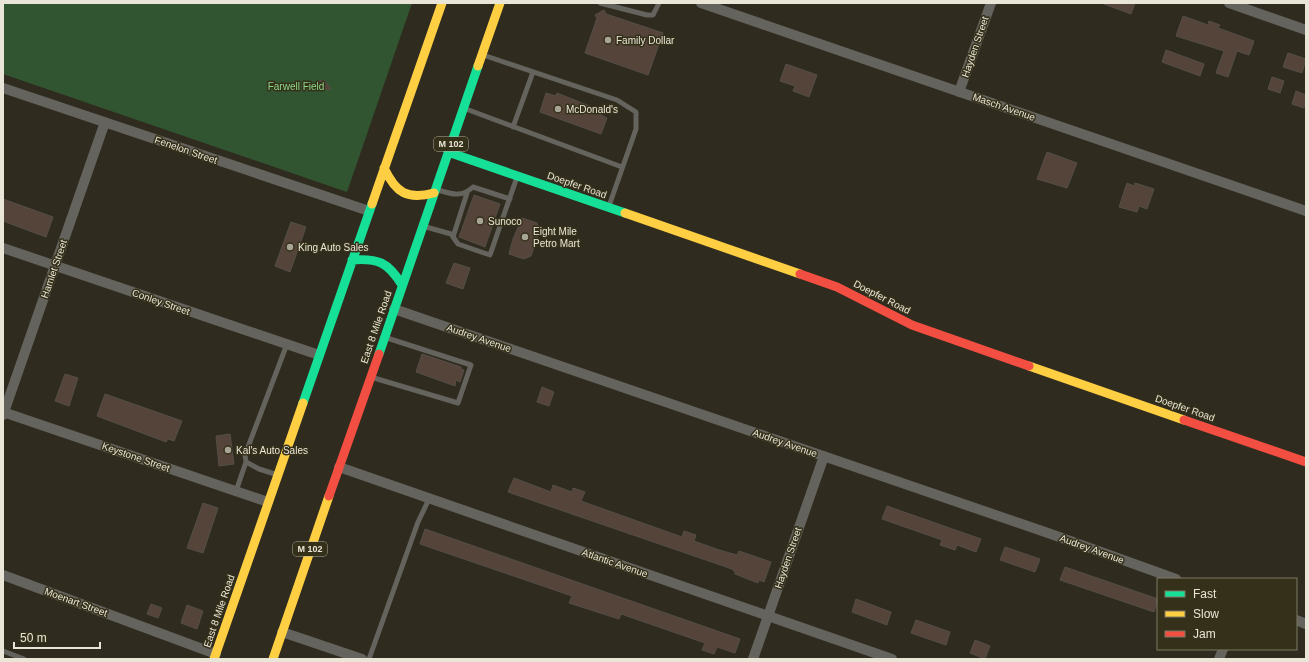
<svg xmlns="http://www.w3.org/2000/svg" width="1309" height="662" viewBox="0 0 1309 662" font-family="Helvetica,sans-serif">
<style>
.park{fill:#325531}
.building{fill:#54443a;stroke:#554e47}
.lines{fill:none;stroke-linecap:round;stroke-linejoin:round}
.lane{stroke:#65635d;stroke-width:5}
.street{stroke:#65635d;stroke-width:10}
.fast{stroke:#16e098;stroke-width:9}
.slow{stroke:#ffcf43;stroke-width:9}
.jam{stroke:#f24e42;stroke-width:9}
.poi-dot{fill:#a8a597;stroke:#353019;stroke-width:1.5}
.labels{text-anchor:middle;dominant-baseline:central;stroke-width:3;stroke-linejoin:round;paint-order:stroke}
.shield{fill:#353019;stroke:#b3af9f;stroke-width:1}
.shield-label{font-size:9px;font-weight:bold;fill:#e9e6d8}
.poi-label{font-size:10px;fill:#e9e6d8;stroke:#353019;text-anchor:start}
.street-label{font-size:10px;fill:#e9e6d8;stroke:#353019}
.park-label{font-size:10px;fill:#8ada8a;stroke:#353019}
</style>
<rect width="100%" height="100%" fill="#2f2c1f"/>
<path class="park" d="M3,3H412L347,192L3,74Z"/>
<path class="building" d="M1104,3H1135L1131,14L1104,4Z
M604,10L606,14L663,33L648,75L585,53L597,18L595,15Z
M1183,16L1208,25L1209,21L1220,25L1218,28L1254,41L1249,55L1237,51L1228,77L1216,73L1224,51L1176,36Z
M1166,50L1204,64L1200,76L1162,62Z
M1288,53L1306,59L1302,73L1283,67Z
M786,64L817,75L809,97L793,91L795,86L780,81Z
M1272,77L1284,81L1280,93L1268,89Z
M324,80L331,89L321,90L317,86L319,81Z
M1296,91L1306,95L1304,108L1292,104Z
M546,93L556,96L557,93L602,111L601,115L607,118L601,134L540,112Z
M1047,152L1077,163L1067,188L1037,179Z
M1127,183L1134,186L1135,183L1154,189L1147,209L1139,206L1137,212L1119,207Z
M474,195L500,204L485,247L459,237Z
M3,199L53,217L46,237L3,221Z
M522,218L537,223L540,230L531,256L524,259L509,254L513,239Z
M291,222L306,227L290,272L275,266Z
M454,263L470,268L463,289L446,283Z
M422,354L461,367V369L464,370L460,382L456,380L455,386L416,372Z
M65,374L78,378L69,406L55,401Z
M542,387L554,392L549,406L537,402Z
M105,394L182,421L174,441L168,439L166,442L97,416Z
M230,434L234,464L219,466L216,436Z
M514,478L551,492L553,485L572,492L573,488L585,492L581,501L682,537L684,531L696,535L694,541L719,550L737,555L739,551L771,562L764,582L759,580L758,583L735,574V572L732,569L508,492Z
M203,503L218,508L203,553L187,548Z
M887,506L981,539L976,552L957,545L955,550L940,545L942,540L882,519Z
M425,529L740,639L735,653L717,647L714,654L702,650L705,643L621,614L619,619L569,603L572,596L420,544Z
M1005,547L1040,559L1035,572L1000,560Z
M1065,567L1158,599L1154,612L1060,580Z
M856,599L891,612L887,625L852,612Z
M151,604L162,608L158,618L147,614Z
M187,605L203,611L197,629L181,623Z
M916,620L950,632L946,645L911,633Z
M975,640L990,646L985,659L970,653Z"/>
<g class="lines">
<path class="lane" d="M600,3L647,15H653L659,3
M486,56L617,100L636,112V129L609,206
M466,109L622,167
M513,127L533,72
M438,190C452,194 461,198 473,187L510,199
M426,227L451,234L458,244L490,255L517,177
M453,237L467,193
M374,378L458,403L471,365L387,338
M275,474L259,469L246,462L245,455L287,344
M236,491L246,462
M3,651L24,659
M369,659L418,522L429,499"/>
<path class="street" d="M701,3L1306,211
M1229,3L1306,30
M3,88L369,211
M959,92L991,3
M3,248L319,355
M394,309L1048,533L1176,579
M3,412L268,502
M3,415L105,122
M339,467L892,659
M3,575L216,654
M1296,620L1306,624
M282,632L362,659
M753,659L824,456
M1219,659L1223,649"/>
<path class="fast" d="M448,152L625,213
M352,260C378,258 388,262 402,285
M379,354L478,66
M303,403L372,204"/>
<path class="slow" d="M478,66L500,3
M384,168C396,193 407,200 434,193
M372,204L442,3
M625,213L800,274
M1029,366L1184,420
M214,659L303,403
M273,659L329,496"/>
<path class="jam" d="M800,274L837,287L912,325L1029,366
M1184,420L1306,462
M329,496L379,354"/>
</g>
<g class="poi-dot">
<circle cx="608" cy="40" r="4"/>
<circle cx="558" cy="109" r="4"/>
<circle cx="480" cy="221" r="4"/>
<circle cx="525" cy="237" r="4"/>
<circle cx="290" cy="247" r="4"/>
<circle cx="228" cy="450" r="4"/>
</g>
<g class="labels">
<g class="shield">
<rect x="434" y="137" width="34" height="14" rx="3"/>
<rect x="293" y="542" width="34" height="14" rx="3"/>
</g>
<g class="shield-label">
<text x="451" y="144">M 102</text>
<text x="310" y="549">M 102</text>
</g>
<g class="poi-label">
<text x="616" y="40">Family Dollar</text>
<text x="566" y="109">McDonald's</text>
<text x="488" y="221">Sunoco</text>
<text x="533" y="231">Eight Mile<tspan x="533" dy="12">Petro Mart</tspan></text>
<text x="298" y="247">King Auto Sales</text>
<text x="236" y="450">Kal's Auto Sales</text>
</g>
<g class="street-label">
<text transform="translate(975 47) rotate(-71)">Hayden Street</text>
<text transform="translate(1004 107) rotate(19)">Masch Avenue</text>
<text transform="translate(186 150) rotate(19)">Fenelon Street</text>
<text transform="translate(577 185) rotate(19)">Doepfer Road</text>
<text transform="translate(54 269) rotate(-71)">Hamlet Street</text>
<text transform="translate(882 297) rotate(27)">Doepfer Road</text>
<text transform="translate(161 302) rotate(19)">Conley Street</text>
<text transform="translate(376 327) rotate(-71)">East 8 Mile Road</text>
<text transform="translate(479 338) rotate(19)">Audrey Avenue</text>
<text transform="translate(1185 408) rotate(19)">Doepfer Road</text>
<text transform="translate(785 443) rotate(19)">Audrey Avenue</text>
<text transform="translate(136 457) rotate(19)">Keystone Street</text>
<text transform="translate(1092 549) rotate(20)">Audrey Avenue</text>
<text transform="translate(788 558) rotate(-71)">Hayden Street</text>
<text transform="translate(615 563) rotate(19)">Atlantic Avenue</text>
<text transform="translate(76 602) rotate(20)">Moenart Street</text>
<text transform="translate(219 611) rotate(-71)">East 8 Mile Road</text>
</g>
<g class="park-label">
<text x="296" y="86">Farwell Field</text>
</g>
</g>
<rect width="1309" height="662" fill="none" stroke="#e9e6d8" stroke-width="8"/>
<rect x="1157" y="578" width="140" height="72" fill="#353019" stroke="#7d7965"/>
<rect x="1165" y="591" width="20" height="6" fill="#16e098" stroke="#7d7965"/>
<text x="1193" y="598" font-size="12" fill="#e9e6d8">Fast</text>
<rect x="1165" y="611" width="20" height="6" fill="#ffcf43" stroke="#7d7965"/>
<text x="1193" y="618" font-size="12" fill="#e9e6d8">Slow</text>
<rect x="1165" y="631" width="20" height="6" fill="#f24e42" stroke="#7d7965"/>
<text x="1193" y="638" font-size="12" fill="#e9e6d8">Jam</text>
<path d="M14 642v6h86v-6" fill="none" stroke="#e9e6d8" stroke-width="2"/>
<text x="20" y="642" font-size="12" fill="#e9e6d8" stroke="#353019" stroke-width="3" paint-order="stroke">50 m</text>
</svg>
